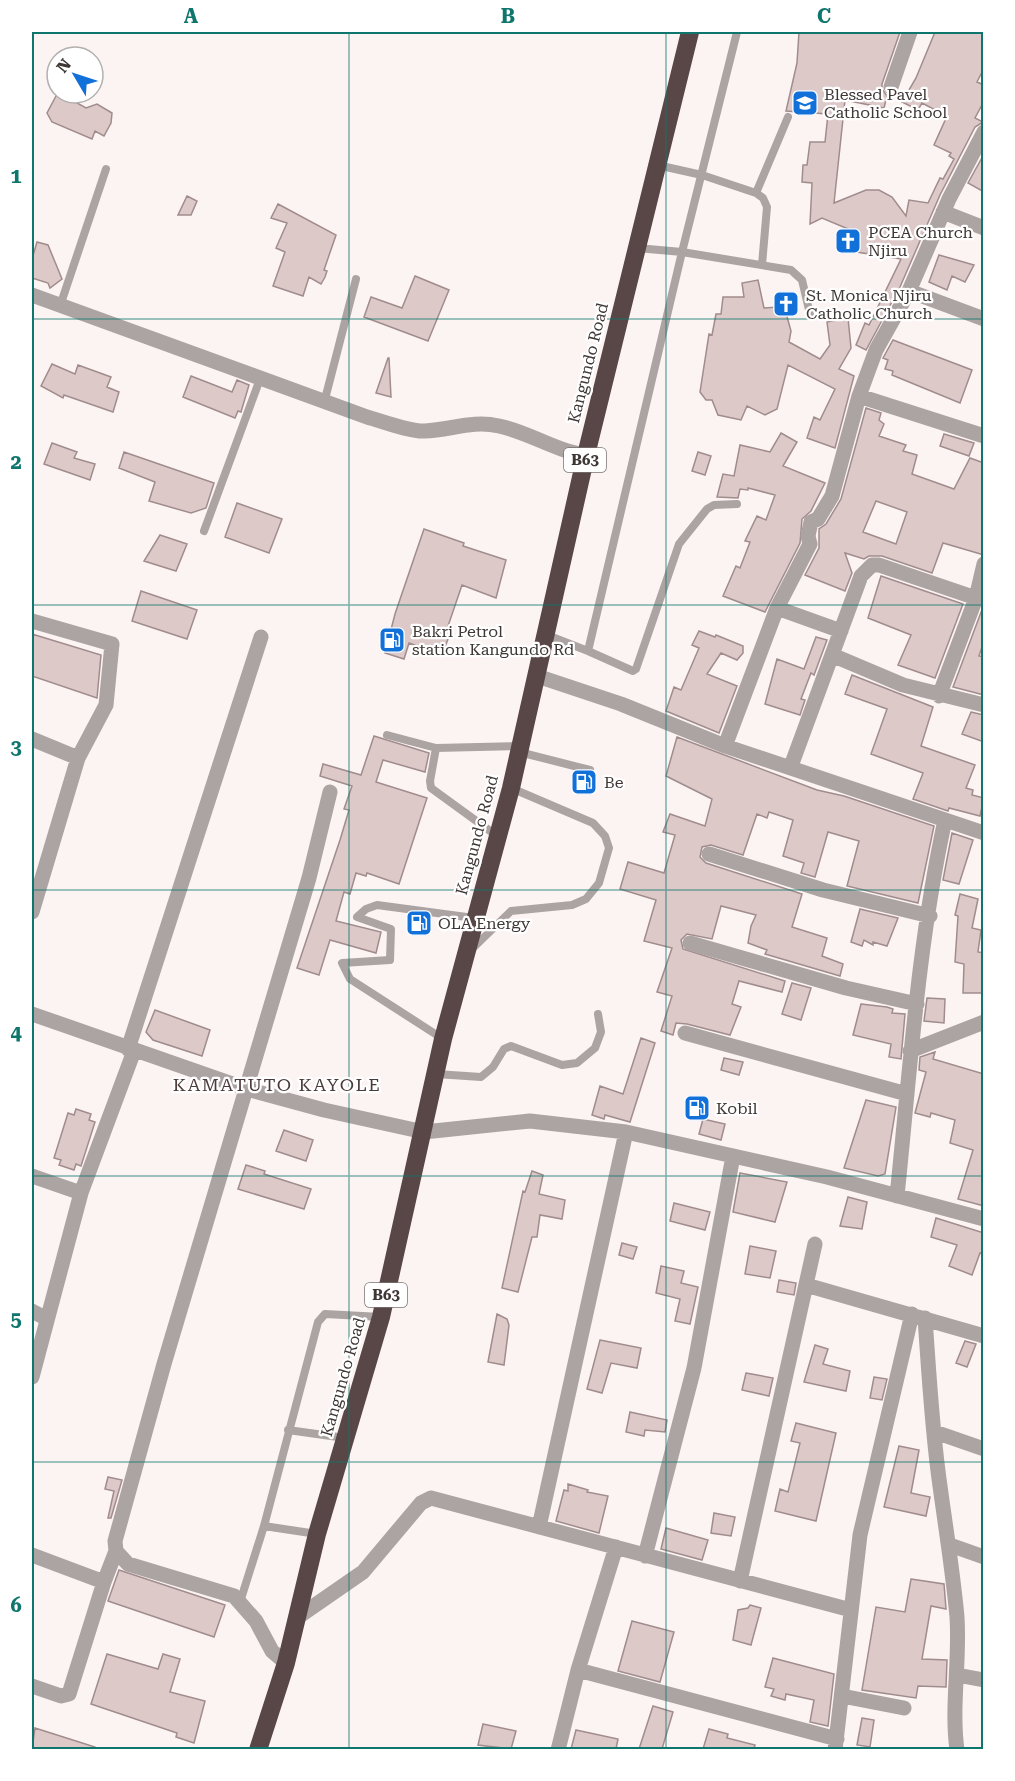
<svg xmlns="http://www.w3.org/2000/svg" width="1015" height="1781" viewBox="0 0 1015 1781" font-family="'Roboto Serif',serif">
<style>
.building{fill:#dec9c9;stroke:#a08c8c;stroke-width:1.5;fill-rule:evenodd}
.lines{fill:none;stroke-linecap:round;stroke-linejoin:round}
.lane{stroke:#aca3a3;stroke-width:8}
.street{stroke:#aca3a3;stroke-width:15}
.highway{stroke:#594747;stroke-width:18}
.grid{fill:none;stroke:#0f766e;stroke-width:1.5;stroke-opacity:0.55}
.labels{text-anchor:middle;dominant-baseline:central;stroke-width:4.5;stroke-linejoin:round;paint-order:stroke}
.shield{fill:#fff;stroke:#797372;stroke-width:1.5}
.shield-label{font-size:15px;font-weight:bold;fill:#3f3736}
.poi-label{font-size:16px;fill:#3f3736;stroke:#fff;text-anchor:start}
.street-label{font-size:16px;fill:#3f3736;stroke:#fff}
.neighbourhood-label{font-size:18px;letter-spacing:1.5px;fill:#4b3a3a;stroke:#fff}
.neatline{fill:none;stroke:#0f766e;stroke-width:2}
.grid-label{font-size:20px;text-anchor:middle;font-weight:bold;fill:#0f766e}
</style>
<rect width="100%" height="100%" fill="#fcf4f3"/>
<path class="building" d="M799,32H900L882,84V89L887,96L884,108L845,100L834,203L866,190H879L892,197L906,216L909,200L928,203L940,178L943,179L954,159L949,156L951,153L934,145L947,116L922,103L918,110L902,102L916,78L935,32H984V68L977,82L984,85V101L975,118L983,122L975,127L940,195L900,287L866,350L856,345L865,323L869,325L901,259L850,251L853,231L822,218L810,224L812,183L802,182L803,165H807L810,142H825L828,114L786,111L797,63Z
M61,94L86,108L97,104L112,113L111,123L104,136L95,131L92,139L52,122L47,113L56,96Z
M984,154V192L968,183Z
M187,196L197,201L191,215H178Z
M278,204L336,235L324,270L327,271L325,277L321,284L309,277L303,296L273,286L285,252L276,248L287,223L271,218Z
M37,242L48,245L62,279L50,288L48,283L32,278V259Z
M939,255L974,265L965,282L952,276L947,290L929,282Z
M415,276L449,290L428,341L364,317L371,297L402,308Z
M758,280L764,308L779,307L786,313L791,331L789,342L820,359L830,345L827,322L848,318L851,348L839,369L854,376L835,448L807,438L814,417L820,420L835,389L788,365L777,409L765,415L747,406L741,420L718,415L712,400H706L700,392L709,334L712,335L716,314H721L723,297H744L742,283Z
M893,340L972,370L960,403L892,375L893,371L885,369L888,360L883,358Z
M388,358H389L391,397L376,393Z
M52,364L75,374L78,365L111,377L107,387L119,392L113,412L64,395L63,398L41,386Z
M191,376L232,392L237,380L249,385L241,412L238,411L235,418L183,397Z
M866,408L881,413L879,420L884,424L879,436L906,445L903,451L917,455L912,474L954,489L970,458L984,463V555L943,543L932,573L882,556H869L864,559L845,553L852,573L845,591L805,575L819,548V529L826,524L841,499ZM876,501L907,512L896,544L863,532Z
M781,433L797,442L783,466L825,483L811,511L802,519L800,543L765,612L723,596L736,566L740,568L750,542L745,541L757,516L766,520L775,495L748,488V490L740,489L738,498L717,497L723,474L734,476L740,445L770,452Z
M944,434L974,443L969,456L940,446Z
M52,443L77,452L74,458L95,464L90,480L44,464Z
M124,452L214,483L206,508L191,513L149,501L155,482L119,468Z
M698,452L711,456L705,475L692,471Z
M237,503L282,519L269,553L225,537Z
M424,529L464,543L463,546L506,560L496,598L462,585L447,629L451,631L442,655L409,643L404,659L385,653L395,614Z
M160,535L187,544L176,571L144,561Z
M881,576L963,604L935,678L898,665L911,635L868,618Z
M141,591L197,610L187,639L132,621Z
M983,607L984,641L979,656L984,657V695L953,687Z
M699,631L715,637L716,635L743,646V653L737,660L721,653L707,674L737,686L719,733L666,711L674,687L681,690L699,648L692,645Z
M32,634L101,655L97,698L32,676Z
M816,637L827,640L814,675L811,673L801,699L805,700L800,715L765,704L777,659L804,669Z
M852,675L933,707L921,746L975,765L966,788L973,790L972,795L984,798L980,816L949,808L948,811L913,799L923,773L871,754L887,709L845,694Z
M971,712L984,715V742L962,734Z
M374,736L429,753L425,772L383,760L376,782L427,798L399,884L367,873L366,876L356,873L350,894L344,892L336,921L381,932L376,953L330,940L319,975L297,968L340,840L349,810L344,809L352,786L320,776L323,764L361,775Z
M677,737L817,790L844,796L934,826L918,903L847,886L859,841L828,832L815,877L801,873L804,863L783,856L793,820L769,812L767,818L757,814L743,855L711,845L702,847L700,857L706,863L802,894L792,927L827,938L822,956L843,964L840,976L765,954L767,950L748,943L751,926L756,915L721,906L712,939L687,934L681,940L683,949L785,981L782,992L739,981L732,1004L741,1007L730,1035L687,1024L676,1023L673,1035L661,1031L672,996L657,992L672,948L644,941L656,900L620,889L628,862L664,873L675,835L663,832L670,814L705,826L712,799L666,776Z
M952,833L973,840L959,884L943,880Z
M960,894L978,899L972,928L981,930L978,952L984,953V993H963L964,964L955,962L958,916L955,915Z
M860,909L898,918L887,946L873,942V945L864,940L862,946L851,942Z
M792,983L811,988L801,1020L782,1014Z
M927,998L945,999L944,1023L924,1021Z
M861,1004L887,1007L893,1009L892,1013L905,1014L901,1059L889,1057L891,1044L853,1035Z
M155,1010L210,1030L202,1056L153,1040L146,1032Z
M641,1038L655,1043L630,1122L605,1115L604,1119L592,1115L600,1086L623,1094Z
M935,1052L933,1059L984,1074V1206L958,1199L973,1150L950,1143L955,1120L931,1113L930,1117L915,1113L926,1072L919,1070L920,1057Z
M724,1058L743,1062L739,1075L721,1070Z
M866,1100L896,1107L885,1174L878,1176L844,1168Z
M76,1109L91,1114L89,1120L95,1122L81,1166L76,1164L74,1170L59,1165L61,1160L54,1158L68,1113L74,1115Z
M703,1119L725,1124L721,1140L699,1134Z
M284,1130L313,1140L306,1161L276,1151Z
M246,1165L265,1171L264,1174L311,1189L304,1209L238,1189Z
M532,1171L543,1175L539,1194L565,1200L562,1219L540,1215L537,1237H532L518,1292L502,1288L523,1191L525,1192Z
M740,1173L787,1182L775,1222L733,1212Z
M848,1197L867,1202L862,1229L840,1226Z
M674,1203L710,1212L705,1230L670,1221Z
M936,1218L984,1233V1254L980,1253L972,1275L949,1266L957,1245L931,1237Z
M622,1243L637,1247L633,1259L619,1255Z
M750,1246L776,1251L770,1278L745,1274Z
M661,1266L684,1271L681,1283L698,1287L690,1324L675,1321L680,1299L656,1293Z
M779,1280L796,1283L794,1295L777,1292Z
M497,1314L507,1319L509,1325L504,1365L488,1362Z
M600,1340L641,1348L637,1368L611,1363L602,1393L587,1389Z
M965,1341L976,1344L967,1367L956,1363Z
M815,1345L828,1349L823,1364L850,1371L846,1391L804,1382Z
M746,1373L773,1378L769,1396L742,1390Z
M874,1377L887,1379L882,1400L870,1398Z
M630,1412L667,1420L665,1432L645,1430L644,1436L626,1432Z
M796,1423L836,1433L816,1521L775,1511L780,1489L788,1492L800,1443L791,1441Z
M899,1446L919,1450L911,1493L930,1497L926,1516L884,1507Z
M108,1477L122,1480L111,1518H108L114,1491L105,1489Z
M568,1484L588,1490L587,1492L608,1496L599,1533L556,1521L564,1490L568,1491Z
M714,1513L735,1517L731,1536L711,1533Z
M666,1528L708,1540L702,1560L661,1549Z
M119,1570L225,1605L214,1637L108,1601Z
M911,1579L944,1584L946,1609L931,1606L922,1659L947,1660L946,1687L918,1686L916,1698L862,1690L876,1607L905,1612Z
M750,1605L761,1608L751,1645L733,1640L738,1610L748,1608Z
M632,1621L674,1632L660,1682L618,1671Z
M107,1654L158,1669L163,1654L180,1659L170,1692L205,1701L194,1743L176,1737L177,1733L91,1704Z
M773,1658L834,1674L828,1726L810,1722L814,1700L786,1694L785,1700L771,1696L774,1689L765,1687Z
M653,1706L673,1712L662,1749H639Z
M862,1718L874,1720L870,1747L857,1745Z
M483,1724L516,1731L511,1749L478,1745Z
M35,1728L95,1747V1749H32Z
M709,1729L728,1734L727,1738L755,1745L754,1749H703Z
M576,1730L618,1739L616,1749H571Z"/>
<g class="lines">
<path class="lane" d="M657,165L702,175L756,193L763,198L767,207L762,265
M756,193L788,117
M637,248L682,252L791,270L802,280L810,314
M60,306L106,169
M324,403L356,279
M204,531L260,379
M547,635L588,651L682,252L737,32
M588,651L633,671L636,669L679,544L707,509L714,505L737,504
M387,735L436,748
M519,752L590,770
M497,836L431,788L430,781L436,748L520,746
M472,949L511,911L572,905L586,899L599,883L609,848L605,836L593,823L511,788
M443,1039L350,979L342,963L390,960L391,929L357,917L366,909L377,905L474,918
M436,1074L481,1077L493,1067L504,1049L511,1046L562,1065L577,1063L595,1048L601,1032L598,1014
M288,1430L345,1438
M264,1526L317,1534
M240,1602L264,1526L318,1322L325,1314L381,1317"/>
<path class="street" d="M891,87L910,32
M943,212L984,228
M909,291L984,319
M32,295L367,417C382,421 410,432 425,431C451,430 472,420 499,426C529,432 555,451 586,455
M859,396L984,436
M777,608L841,631
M32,621L112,644L106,705L78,758
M832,655L903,685L984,705
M537,676L621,704L725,746L984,833
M939,696L976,598
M32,739L78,758L32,912
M725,746L777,608L810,544L808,536L811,522L818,519L832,496L859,396L876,350L909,291L949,199L984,132
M791,766L861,576L872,565H879L976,598L984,564
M709,854L823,890L930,916
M690,943L846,988L917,1004
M32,1014L247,1089L324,1110L424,1132L530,1121L626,1132L827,1177L984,1219
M685,1033L907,1094
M128,1049L261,637
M910,1051L984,1022
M32,1176L81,1193
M897,1196C910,1071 918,943 945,820
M806,1285L984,1336
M32,1311L47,1319
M925,1318C929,1374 932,1431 940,1486C946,1530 953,1573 957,1617C960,1662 951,1706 957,1750
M32,1377L81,1193L134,1051
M935,1432L984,1449
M539,1527L626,1132
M950,1545L984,1557
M32,1555L104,1582
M645,1556L694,1368L733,1156
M740,1581L815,1244
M298,1617L363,1572L421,1503L431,1498L851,1610
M286,1663L272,1651L256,1621L234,1596L128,1564L116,1551L115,1541L164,1364L309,878L330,792
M578,1670L837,1739
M957,1675L984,1680
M32,1686L61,1696L69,1694L104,1582L116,1551
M842,1696L904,1708
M558,1750L578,1670L616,1547
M835,1750L860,1535L912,1314"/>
<path class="highway" d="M258,1750L286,1663L317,1534L381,1317L443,1039L511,788L586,455L690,32"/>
</g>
<path class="grid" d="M349,32V1750M666,32V1750M32,319H984M32,605H984M32,890H984M32,1176H984M32,1462H984"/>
<defs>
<g id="school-square" transform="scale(1.35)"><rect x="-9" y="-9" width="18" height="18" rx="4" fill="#1270d9" stroke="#fff"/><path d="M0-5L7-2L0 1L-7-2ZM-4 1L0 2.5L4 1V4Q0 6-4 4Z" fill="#fff"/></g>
<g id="church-square" transform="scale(1.35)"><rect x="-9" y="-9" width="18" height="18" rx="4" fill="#1270d9" stroke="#fff"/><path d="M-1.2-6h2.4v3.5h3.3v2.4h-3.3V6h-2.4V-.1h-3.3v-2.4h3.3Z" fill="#fff"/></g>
<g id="fuel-square" transform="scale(1.35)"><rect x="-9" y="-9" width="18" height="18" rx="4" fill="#1270d9" stroke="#fff"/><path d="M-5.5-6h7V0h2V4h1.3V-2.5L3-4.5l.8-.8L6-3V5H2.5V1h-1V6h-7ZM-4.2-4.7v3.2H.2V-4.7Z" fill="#fff"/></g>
</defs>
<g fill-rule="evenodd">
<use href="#school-square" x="805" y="103"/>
<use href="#church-square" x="848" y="241"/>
<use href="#church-square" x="786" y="304"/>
<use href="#fuel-square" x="392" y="640"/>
<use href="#fuel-square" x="584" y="782"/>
<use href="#fuel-square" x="419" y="923"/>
<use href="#fuel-square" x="697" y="1108"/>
</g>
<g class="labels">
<g class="shield">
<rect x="564" y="448" width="42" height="24" rx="4.5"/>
<rect x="365" y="1283" width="42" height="24" rx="4.5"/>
</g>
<g class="shield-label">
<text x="585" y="460">B63</text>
<text x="386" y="1295">B63</text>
</g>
<g class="poi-label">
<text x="824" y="94">Blessed Pavel<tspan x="824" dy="18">Catholic School</tspan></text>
<text x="868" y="232">PCEA Church<tspan x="868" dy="18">Njiru</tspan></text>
<text x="806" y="295">St. Monica Njiru<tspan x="806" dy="18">Catholic Church</tspan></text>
<text x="412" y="631">Bakri Petrol<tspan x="412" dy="18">station Kangundo Rd</tspan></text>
<text x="604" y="782">Be</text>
<text x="438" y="923">OLA Energy</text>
<text x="716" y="1108">Kobil</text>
</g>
<g class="street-label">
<text transform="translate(588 363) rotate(-76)">Kangundo Road</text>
<text transform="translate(477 835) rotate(-75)">Kangundo Road</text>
<text transform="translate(343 1377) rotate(-74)">Kangundo Road</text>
</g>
<g class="neighbourhood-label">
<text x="277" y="1084">KAMATUTO KAYOLE</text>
</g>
</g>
<rect width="1015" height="1781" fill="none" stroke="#ffffff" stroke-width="66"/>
<g transform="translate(75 75) rotate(309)"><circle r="28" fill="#ffffff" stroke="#b2afaf" stroke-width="1.5"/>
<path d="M0-4.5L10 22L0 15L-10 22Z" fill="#1270d9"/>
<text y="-9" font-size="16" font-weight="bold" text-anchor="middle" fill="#3f3736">N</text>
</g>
<rect x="33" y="33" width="949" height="1715" class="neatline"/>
<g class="grid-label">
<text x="191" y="23">A</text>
<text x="508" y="23">B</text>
<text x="824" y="23">C</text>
<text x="16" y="183">1</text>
<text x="16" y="469">2</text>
<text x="16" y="754">3</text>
<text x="16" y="1040">4</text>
<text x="16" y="1326">5</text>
<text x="16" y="1612">6</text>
</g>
</svg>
